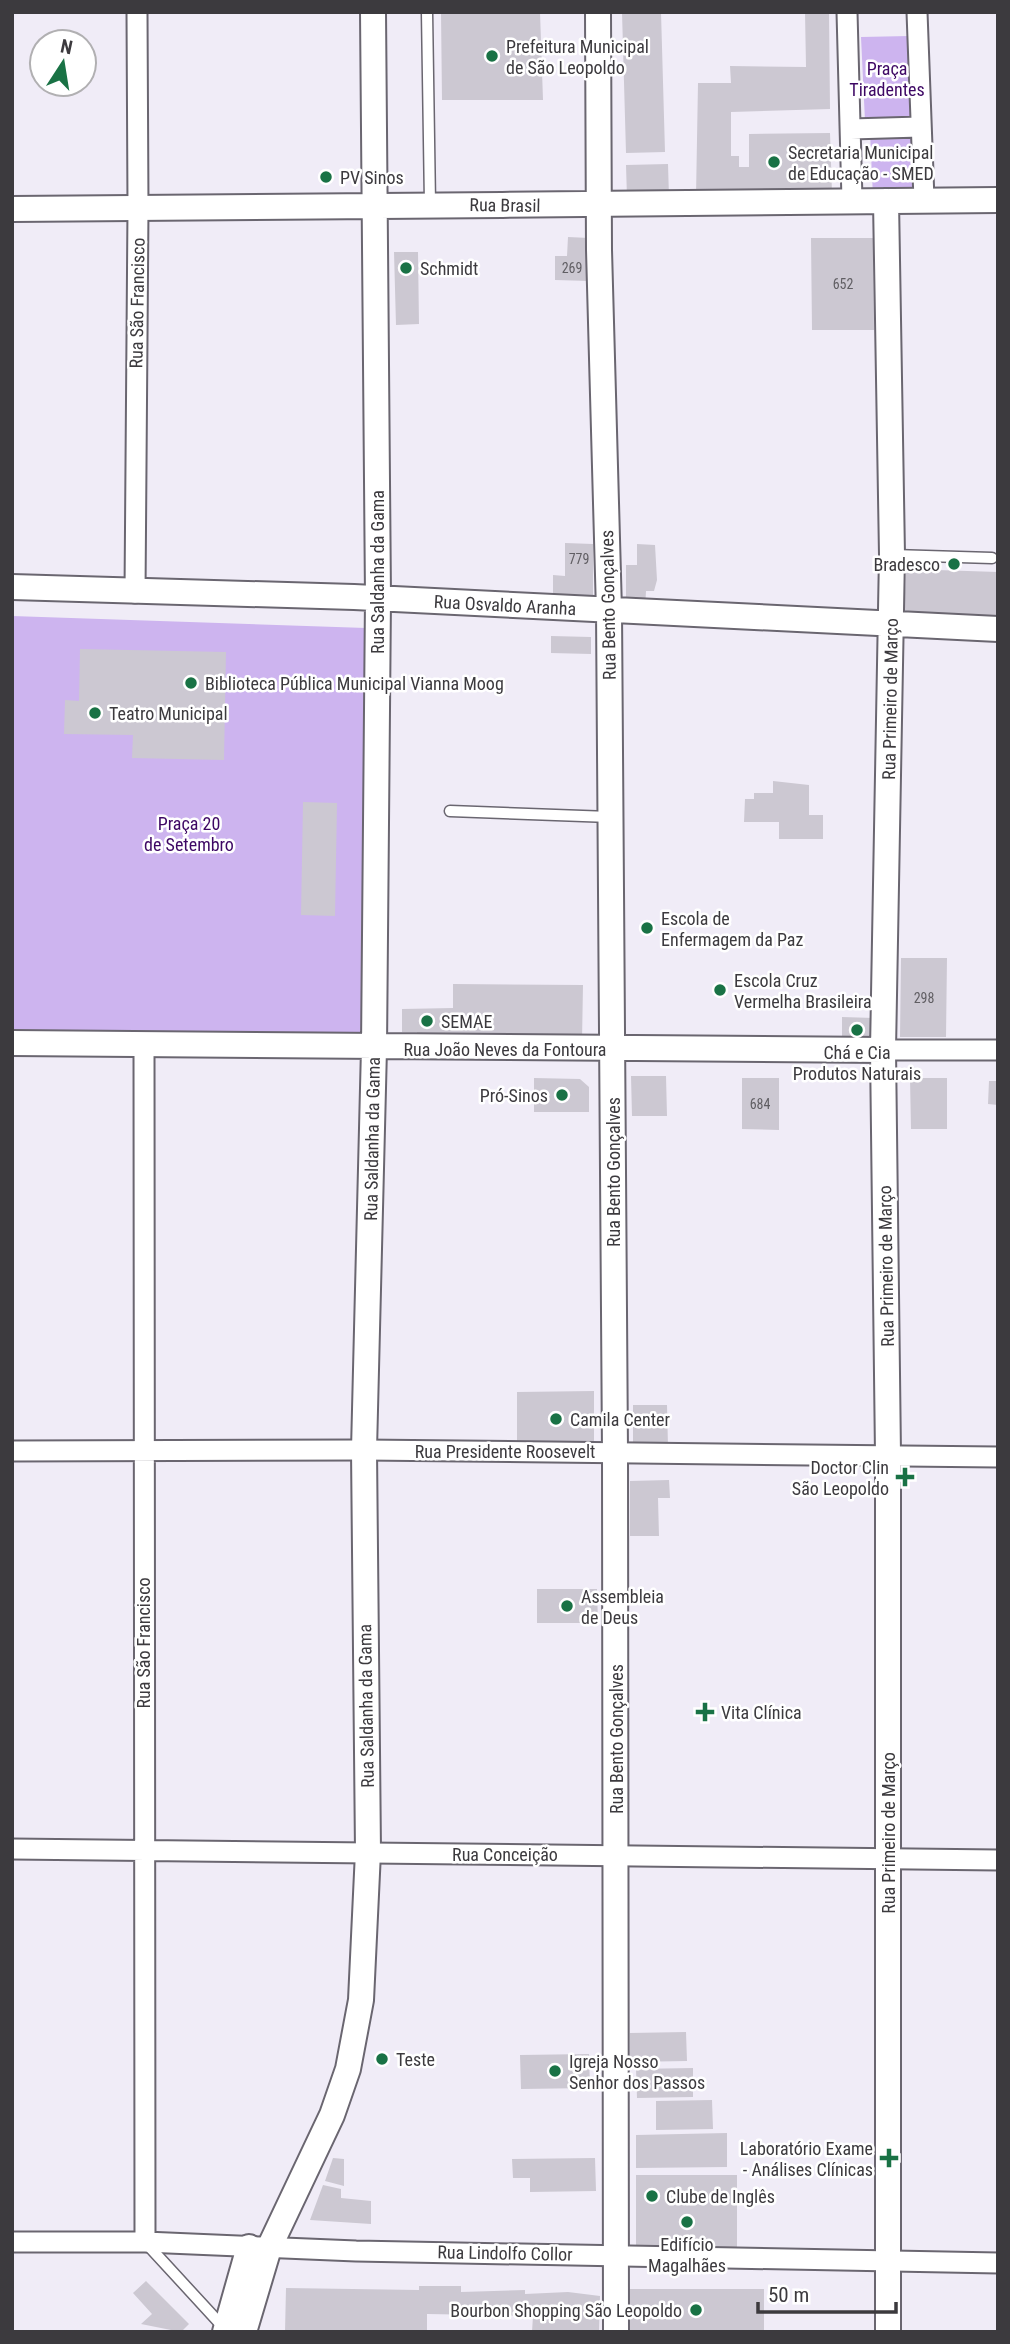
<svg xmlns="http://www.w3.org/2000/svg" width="1010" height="2344" viewBox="0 0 1010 2344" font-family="'Roboto Condensed',sans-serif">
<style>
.green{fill:#cdb4ef}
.building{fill:#ccc8d2}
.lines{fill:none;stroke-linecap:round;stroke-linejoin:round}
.service-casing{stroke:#6a6670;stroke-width:13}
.minor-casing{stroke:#6a6670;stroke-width:23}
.tertiary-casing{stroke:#6a6670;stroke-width:28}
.service{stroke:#fff;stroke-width:10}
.minor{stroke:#fff;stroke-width:19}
.tertiary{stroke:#fff;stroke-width:24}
.poi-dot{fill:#197245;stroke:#fff;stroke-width:2.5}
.labels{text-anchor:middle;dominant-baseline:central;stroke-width:5;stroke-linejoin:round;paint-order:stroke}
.number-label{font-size:14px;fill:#605e63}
.poi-label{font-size:18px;fill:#3c3a3e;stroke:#fff;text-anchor:start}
.park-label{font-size:18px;fill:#3d0764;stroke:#fff}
.street-label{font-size:18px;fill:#3c3a3e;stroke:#fff}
</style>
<rect width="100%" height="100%" fill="#f0ecf7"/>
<path class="green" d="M909,36L912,119L865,121L861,37Z
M911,131L913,196L873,197L870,132Z
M12,616L366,628L364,1044L12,1040Z"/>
<path class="building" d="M441,12H540L543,100H442Z
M622,12H661L665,152L626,153Z
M805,12H829L830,109L731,112V156H739V167H749V134L830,133L832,193L696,196L698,83H731L730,66L806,67Z
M668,164L669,197L627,198L626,165Z
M568,237L589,238V281L555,280V256H567Z
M811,238H873L874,330H812Z
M394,252H418L419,324L396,325Z
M565,543L593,544V605L553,604V575L565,576Z
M637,544L655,545L657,580L654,591H646L645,609L626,605V565H637Z
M906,569L998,572V621L904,617Z
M551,636L591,637V654L551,653Z
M80,649L226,652L224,760L132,758L133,735L64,734L65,700L79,701Z
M773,781L809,785V815H823V839H779V822H744L745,799H754V793H773Z
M303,802L337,803L335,916L301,915Z
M901,958H947L946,1037H900Z
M453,984L583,985L582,1041L417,1040V1032H402V1009L453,1008Z
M842,1017L874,1018V1043H842Z
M631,1076H666L667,1116H632Z
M534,1078L580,1079L589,1087V1112H534Z
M742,1078H779V1130L742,1129Z
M910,1078H947V1129H911Z
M989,1081H998V1105L988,1104Z
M594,1391V1447H517V1392Z
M633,1405H667L668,1447H633Z
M669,1480L670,1498H658L659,1536H630V1481Z
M537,1589H597L598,1623H537Z
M686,2032L687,2061L630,2062V2033Z
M589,2054L590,2088L521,2089L520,2055Z
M693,2068V2097L637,2098L636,2069Z
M712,2100L713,2129L656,2130V2101Z
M727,2133V2167L636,2168V2135Z
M333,2158L344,2159V2186L325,2181Z
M595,2158L596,2191L530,2192V2178H513L512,2159Z
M636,2175H737V2249H636Z
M323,2185L341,2189V2198L371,2201V2224L310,2220Z
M146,2281L189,2324L181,2332L141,2324L152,2314L133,2293Z
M419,2286H461V2292L525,2290V2294L568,2292L600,2296L599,2332H532L533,2316L427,2314V2332H285L286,2288L419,2290Z
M628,2289H764V2332H628Z"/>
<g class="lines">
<g class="service-casing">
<path id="service" d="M427,12L430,204
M893,555L992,558
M450,811L610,817
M145,2242L225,2329"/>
</g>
<g class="minor-casing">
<path id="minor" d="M847,12L852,200
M917,12L924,200
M851,129L920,127
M135,593L138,208L137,12
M144,1044L145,2242
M883,1050H998
M12,1451L364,1450L998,1457
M12,1849L998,1860
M12,2242H145L356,2251L998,2263"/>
</g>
<g class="tertiary-casing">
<path id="tertiary" d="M598,12L599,250L609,611L615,1452L616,2332
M886,201L892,555L883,1050L888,1455V2332
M12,209C341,207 669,203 998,200
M12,587L354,597L998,629
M12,1043L883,1050
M225,2332L249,2247
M244,2332L269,2248L332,2115L348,2069L361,2000L368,1852L364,1450L374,1048L378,598L373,12"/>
</g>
<use href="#service" class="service"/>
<use href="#minor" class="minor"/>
<use href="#tertiary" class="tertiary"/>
</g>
<g class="poi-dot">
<circle cx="492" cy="56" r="7"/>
<circle cx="774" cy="162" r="7"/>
<circle cx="326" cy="177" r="7"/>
<circle cx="406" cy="268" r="7"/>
<circle cx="954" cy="564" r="7"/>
<circle cx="191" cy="683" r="7"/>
<circle cx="95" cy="713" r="7"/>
<circle cx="647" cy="928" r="7"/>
<circle cx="720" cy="990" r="7"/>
<circle cx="427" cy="1021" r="7"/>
<circle cx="857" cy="1030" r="7"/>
<circle cx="562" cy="1095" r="7"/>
<circle cx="556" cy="1419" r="7"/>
<path d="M901.5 1466.5h7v7h7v7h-7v7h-7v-7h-7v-7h7z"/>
<circle cx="567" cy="1606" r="7"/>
<path d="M701.5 1701.5h7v7h7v7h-7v7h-7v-7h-7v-7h7z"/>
<circle cx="382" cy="2059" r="7"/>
<circle cx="555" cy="2071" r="7"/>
<path d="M885.5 2147.5h7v7h7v7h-7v7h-7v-7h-7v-7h7z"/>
<circle cx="652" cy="2196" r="7"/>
<circle cx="687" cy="2222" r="7"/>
<circle cx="696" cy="2310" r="7"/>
</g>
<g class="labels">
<g class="number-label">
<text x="572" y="268">269</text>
<text x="843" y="284">652</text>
<text x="579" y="559">779</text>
<text x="924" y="998">298</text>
<text x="760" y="1104">684</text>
</g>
<g class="poi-label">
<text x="506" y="46">Prefeitura Municipal<tspan x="506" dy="21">de São Leopoldo</tspan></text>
<text x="788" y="152">Secretaria Municipal<tspan x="788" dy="21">de Educação - SMED</tspan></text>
<text x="340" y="177">PV Sinos</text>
<text x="420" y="268">Schmidt</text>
<text x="940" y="564" text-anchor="end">Bradesco</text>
<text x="205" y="683">Biblioteca Pública Municipal Vianna Moog</text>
<text x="109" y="713">Teatro Municipal</text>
<text x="661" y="918">Escola de<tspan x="661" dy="21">Enfermagem da Paz</tspan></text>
<text x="734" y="980">Escola Cruz<tspan x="734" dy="21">Vermelha Brasileira</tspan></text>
<text x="441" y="1021">SEMAE</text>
<text x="857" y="1052" text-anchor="middle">Chá e Cia<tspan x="857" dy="21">Produtos Naturais</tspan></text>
<text x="548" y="1095" text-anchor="end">Pró-Sinos</text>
<text x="570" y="1419">Camila Center</text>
<text x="889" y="1467" text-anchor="end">Doctor Clin<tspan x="889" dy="21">São Leopoldo</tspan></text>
<text x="581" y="1596">Assembleia<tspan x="581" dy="21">de Deus</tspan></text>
<text x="721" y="1712">Vita Clínica</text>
<text x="396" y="2059">Teste</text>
<text x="569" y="2061">Igreja Nosso<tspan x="569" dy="21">Senhor dos Passos</tspan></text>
<text x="873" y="2148" text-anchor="end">Laboratório Exame<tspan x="873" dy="21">- Análises Clínicas</tspan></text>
<text x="666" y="2196">Clube de Inglês</text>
<text x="687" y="2244" text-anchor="middle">Edifício<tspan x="687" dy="21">Magalhães</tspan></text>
<text x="682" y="2310" text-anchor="end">Bourbon Shopping São Leopoldo</text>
</g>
<g class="park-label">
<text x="887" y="68">Praça<tspan x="887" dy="21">Tiradentes</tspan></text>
<text x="189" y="823">Praça 20<tspan x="189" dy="21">de Setembro</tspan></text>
</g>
<g class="street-label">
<text transform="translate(505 205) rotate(1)">Rua Brasil</text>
<text transform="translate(137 303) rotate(-89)">Rua São Francisco</text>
<text transform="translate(377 572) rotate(-90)">Rua Saldanha da Gama</text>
<text transform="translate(505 605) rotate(3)">Rua Osvaldo Aranha</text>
<text transform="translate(608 605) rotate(-91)">Rua Bento Gonçalves</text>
<text transform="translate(890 699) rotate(-89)">Rua Primeiro de Março</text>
<text x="505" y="1049">Rua João Neves da Fontoura</text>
<text transform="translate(372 1139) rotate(-89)">Rua Saldanha da Gama</text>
<text transform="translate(613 1172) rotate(-90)">Rua Bento Gonçalves</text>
<text transform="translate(886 1266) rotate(-91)">Rua Primeiro de Março</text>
<text x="505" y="1451">Rua Presidente Roosevelt</text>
<text transform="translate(143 1643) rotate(-90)">Rua São Francisco</text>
<text transform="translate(366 1706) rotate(-91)">Rua Saldanha da Gama</text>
<text transform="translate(616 1739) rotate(-90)">Rua Bento Gonçalves</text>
<text transform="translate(888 1833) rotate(-90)">Rua Primeiro de Março</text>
<text x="505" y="1854">Rua Conceição</text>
<text transform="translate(505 2253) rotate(1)">Rua Lindolfo Collor</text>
</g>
</g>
<rect width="1010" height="2344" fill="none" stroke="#3c3a3e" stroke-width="28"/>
<g transform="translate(63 63) rotate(12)"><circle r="33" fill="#ffffff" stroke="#b1b0b2" stroke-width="2"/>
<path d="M0-5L12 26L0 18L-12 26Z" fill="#197245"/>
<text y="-10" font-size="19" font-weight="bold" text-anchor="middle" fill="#3c3a3e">N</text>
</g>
<path d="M758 2302v10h138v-10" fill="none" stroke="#3c3a3e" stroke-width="3.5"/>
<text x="768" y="2302" font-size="21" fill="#3c3a3e" stroke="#ffffff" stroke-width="5" paint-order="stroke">50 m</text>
</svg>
